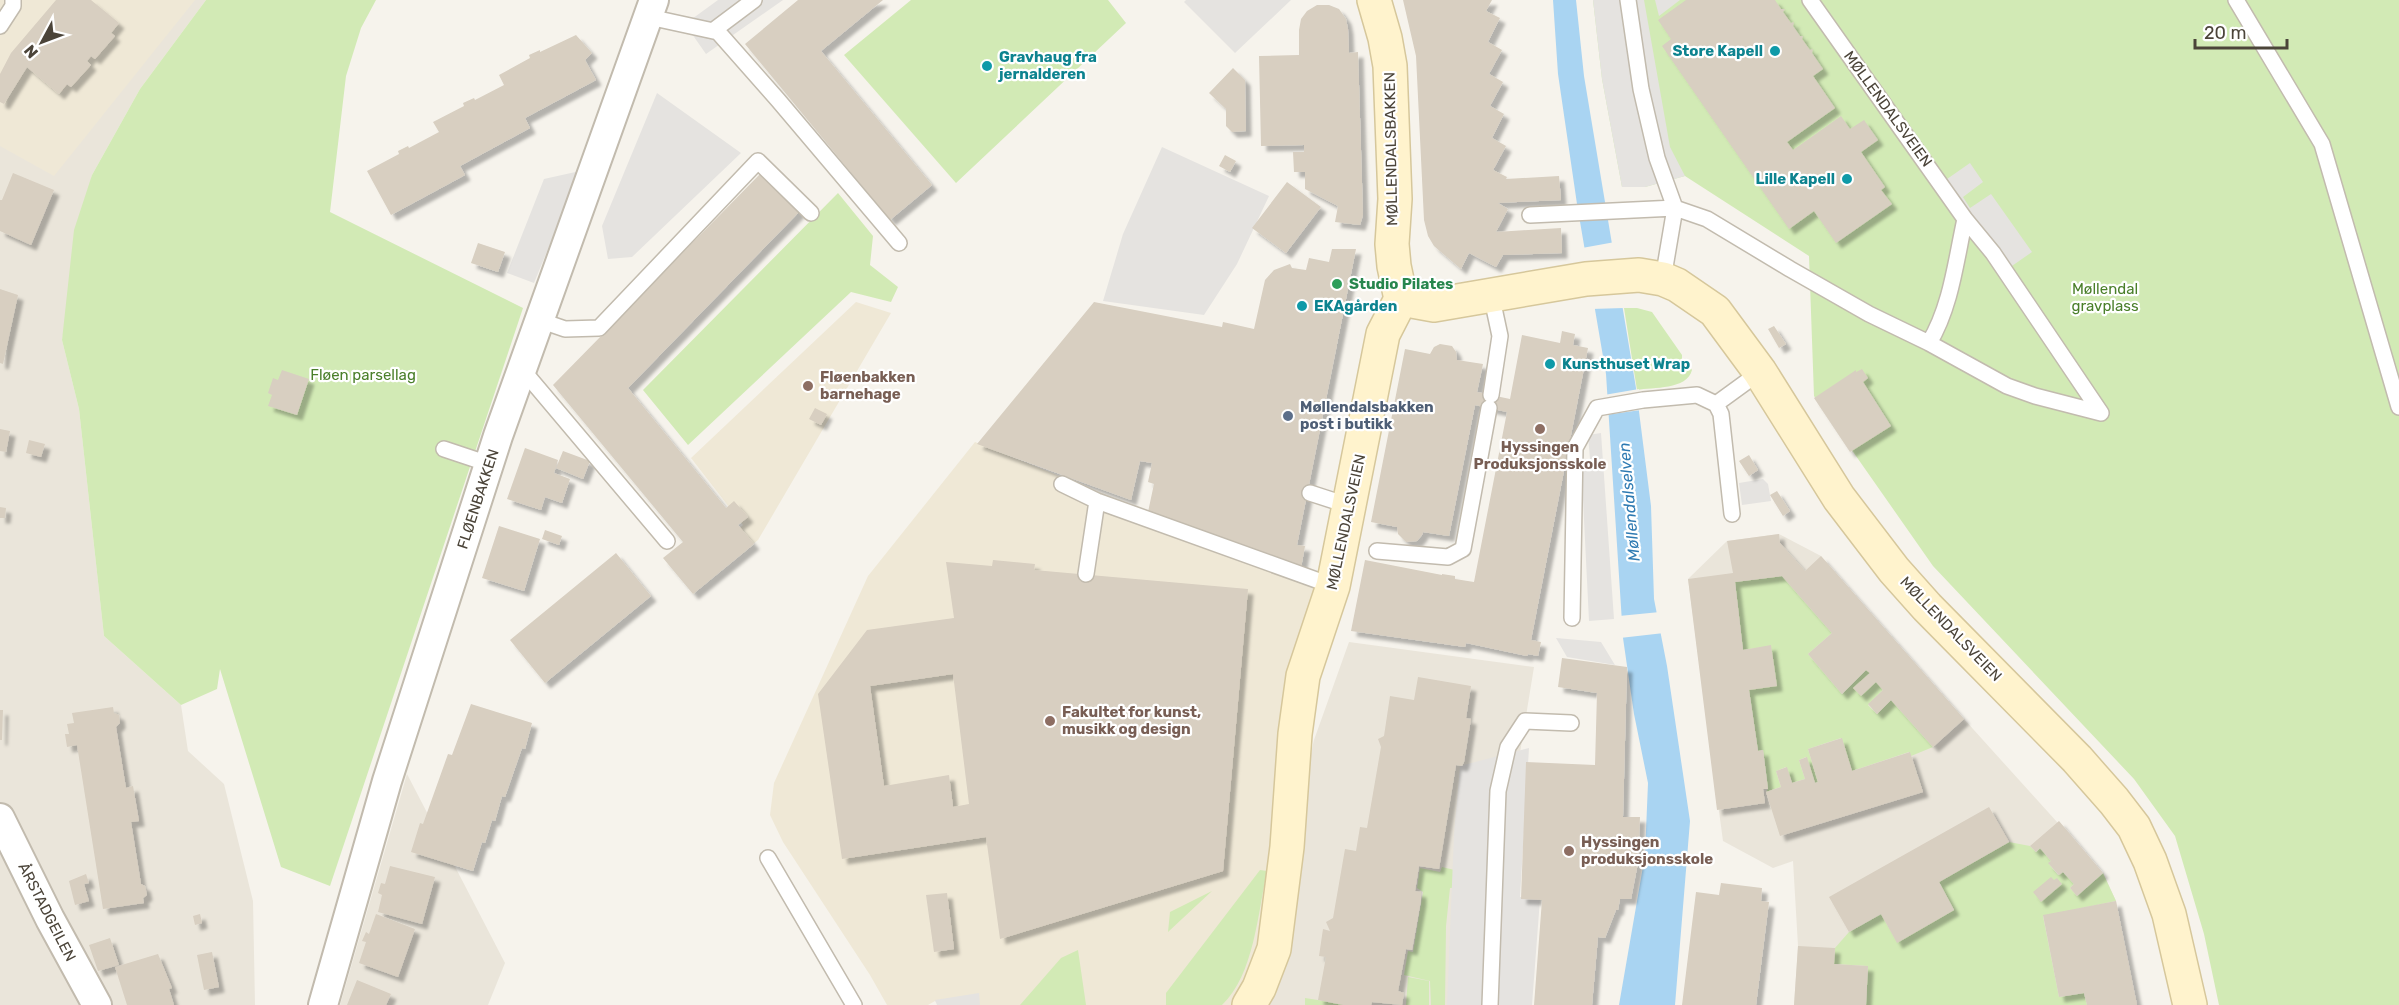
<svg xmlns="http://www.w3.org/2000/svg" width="2399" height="1005" viewBox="0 0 2399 1005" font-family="Rubik,sans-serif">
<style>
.residential{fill:#eae5da}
.education{fill:#efe8d6}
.green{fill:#d2eab5}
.parking{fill:#e5e3e0}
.water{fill:#a9d4f2}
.pier{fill:#f6f3ec}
.building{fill:#d8cfc1;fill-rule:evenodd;filter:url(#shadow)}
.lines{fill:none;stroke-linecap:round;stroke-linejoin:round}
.lane-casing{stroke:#c2bbae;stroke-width:18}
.street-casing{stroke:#c2bbae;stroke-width:32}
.secondary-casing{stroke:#d6c79b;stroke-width:36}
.lane{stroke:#fff;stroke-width:15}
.street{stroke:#fff;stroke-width:28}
.secondary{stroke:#fff3cd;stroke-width:33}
.culture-dot{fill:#0f9aa8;stroke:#fff;stroke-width:2}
.leisure-dot{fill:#2e9e5b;stroke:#fff;stroke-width:2}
.education-dot{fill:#8d6e63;stroke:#fff;stroke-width:2}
.service-dot{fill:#5c6f8a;stroke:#fff;stroke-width:2}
.labels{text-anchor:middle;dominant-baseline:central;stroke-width:4.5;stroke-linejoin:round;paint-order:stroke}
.culture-label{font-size:15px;font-weight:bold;fill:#0d838f;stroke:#fff;text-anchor:start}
.street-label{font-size:15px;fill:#4b4439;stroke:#fff}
.leisure-label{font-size:15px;font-weight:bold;fill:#27864d;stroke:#fff;text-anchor:start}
.park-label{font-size:15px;fill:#4a7f2a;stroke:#fff}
.education-label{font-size:15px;font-weight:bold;fill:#785e54;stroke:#fff;text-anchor:start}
.service-label{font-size:15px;font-weight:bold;fill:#4e5e75;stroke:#fff;text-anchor:start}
.water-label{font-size:16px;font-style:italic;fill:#2e7ab2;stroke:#fff}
</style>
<defs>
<filter id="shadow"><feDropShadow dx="5.5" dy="5.5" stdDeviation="1.5" flood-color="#0004"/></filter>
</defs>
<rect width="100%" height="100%" fill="#f6f3ec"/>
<path class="residential" d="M0,0H206L140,89L92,175L62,340L79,409L104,636L181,705L188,751L224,784L253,901L255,1005H0Z
M1779,534L1821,556L1964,719L2103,873L2116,901L2137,1005H1794L1798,946L1793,861L1773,868L1723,841L1688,579L1727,541Z
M1349,642L1534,667L1518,765L1509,1005H1254L1314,740Z
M407,774L505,963L488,1005H340Z"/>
<path class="education" d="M0,0H195L54,176L0,146Z
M856,302L891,313L758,540L694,593L667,558L700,561L743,525L691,458Z
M975,442L1333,586L1249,1005H939L935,1001L928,1005H887L870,975L783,842L770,815L774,783L868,576Z"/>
<path class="green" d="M206,0H376L361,28L346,76L330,212L523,308L330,886L281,867L220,669L217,689L181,705L104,636L79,409L62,340L74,230L92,175L140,89Z
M911,0H1108L1126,23L956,183L844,55Z
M1593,0H2399V1005H2219L2204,934L2175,836L2134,779L1933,566L1814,396L1809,256L1685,176L1645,187H1622L1602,79Z
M838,193L873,236L870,265L898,287L891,302L851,292L688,445L643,390Z
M1624,308H1637L1652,312L1682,355V359L1685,360L1692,370C1687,390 1653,387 1637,390Z
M1782,576L1832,633L1808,654L1842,694L1866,670L1870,673L1854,688L1876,682L1883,690L1868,705L1877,714L1891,700L1933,747L1911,756L1909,752L1852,771L1841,738L1808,749L1818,782L1815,783L1806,757L1799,760L1805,779L1792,783L1786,767L1776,771L1781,787L1766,792L1768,789L1763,750L1758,751L1749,690L1770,646L1743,650L1735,582Z
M2009,842L2030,846L2036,852L2040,848L2051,861L2049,864L2058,875L2063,872L2074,884L2070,888L2077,896L2103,873L2116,901L2043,916L2059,997L2084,993L2087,1005H1866L1868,966L1834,964L1835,948L1849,932L1881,914L1897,942L1954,910L1939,882Z
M1442,867L1463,872L1476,887L1450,888L1446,926L1445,1005H1431L1430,981L1404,975L1408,951L1413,952L1423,892L1417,888L1420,868L1440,872Z
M1260,870L1267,871C1258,912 1254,975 1222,1005H1166V993Z
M1212,891L1168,932L1170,912Z
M1078,950L1086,1005H1020L1061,958Z
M1408,977L1429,981V1005H1406Z
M1305,998L1343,1004V1005H1305Z"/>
<path class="parking" d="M718,0H783L706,54L685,24Z
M1186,0H1291L1235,53L1184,2Z
M1593,0H1644L1670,147L1685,176L1645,187H1622L1602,79Z
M1655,0H1680L1659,16Z
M657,93L741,153L632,257L608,259L602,226Z
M1162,147L1269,196L1237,264L1204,315L1103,301L1123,234Z
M1970,163L1983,182L1963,197L1970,208L1991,194L2032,252L1999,275L1937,186Z
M580,171L534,283L507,273L544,179Z
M1601,433L1614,619L1589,621L1581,459H1590L1588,435Z
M1763,479L1768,484L1771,501L1742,505L1739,483Z
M1556,638L1601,642L1615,665L1567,657Z
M1529,748L1520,897L1540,899L1532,1005H1447L1454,835L1460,766Z
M979,993L980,1005H937L935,1000Z"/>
<path class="water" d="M1553,0H1576L1584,76L1636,388L1651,506L1654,599L1667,666L1690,821L1675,1005H1619L1645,855L1648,783L1634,714L1623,638L1606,374L1577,204L1558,74Z"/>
<path class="pier" d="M1615,242L1624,308L1591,309L1582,248Z
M1639,389L1641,410L1605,415L1604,395Z
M1660,612L1664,633L1620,638L1619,616Z"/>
<path class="building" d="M56,0H91L119,23L111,33L115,36L95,59L91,56L87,61L91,65L71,87L67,84L59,94L27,67L4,104L0,102V74L11,53Z
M798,0H883L821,51L932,185L890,220L745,44Z
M1403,0H1492L1486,11L1500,18L1488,42L1502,50L1489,74L1503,82L1490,106L1504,114L1492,138L1506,146L1493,170L1507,177L1506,179L1559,176L1561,200L1498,203L1508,209L1496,232L1561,228L1562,253L1503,255L1496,267L1469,253L1461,269L1434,246L1428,236L1424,220L1416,56Z
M1686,0H1775L1781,9H1785L1783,12L1791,23L1794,22L1793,26L1800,36H1803L1802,39L1810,50L1813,49L1812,53L1823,69L1813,76L1835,108L1787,142L1793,150L1841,116L1850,129L1864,120L1878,140L1861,152L1885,187L1881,190L1892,204L1836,243L1814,211L1789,229L1662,46L1671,39L1658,20Z
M1317,5H1329L1339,9L1346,19L1348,29L1349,53L1358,52L1363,215L1360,225L1335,222L1338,206L1305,189V172H1294L1293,152H1304V145L1261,146L1259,56L1299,55V30L1301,19L1307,11Z
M576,35L592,53L585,60L596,80L525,118L530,128L460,166L465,175L391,215L367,171L399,154L398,151L408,146L409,148L439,132L433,122L464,106L463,103L474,98L475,100L504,85L499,75L530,58L529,55L540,50V52Z
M1233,68L1245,80L1246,131L1232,132L1226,126V109L1209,93Z
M1225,155L1236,161L1230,172L1219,166Z
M13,173L54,190L31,245L0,231V200H2Z
M761,173L800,211L628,388L726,508L734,501L748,517L738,525L754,544L693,594L663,558L683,542L553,385Z
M1287,182L1321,207L1286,253L1252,228Z
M478,243L505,252L498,272L471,263Z
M1332,249H1356L1297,545L1305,546L1301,568L1148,512L1154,484L1148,482L1152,463L1140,461L1131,500L977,444L1094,302L1222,327L1223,322L1254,329L1265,280L1274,270L1290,264L1292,268L1306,270L1309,258L1329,262Z
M0,289L18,295L3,364L0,363Z
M1774,326L1786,344L1779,348L1768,329Z
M1562,331L1575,334L1573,345L1588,348L1531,640L1541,642L1538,656L1528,654L1527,656L1466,643L1465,647L1351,631L1365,560L1442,575V574L1455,576V579L1474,582L1507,412L1475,405L1449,536L1423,532L1422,535L1417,541L1406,542L1398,534L1397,527L1371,522L1405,349L1430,354L1434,347L1440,344L1452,346L1456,352L1457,360L1483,364L1477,392L1510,399L1522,335L1560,343Z
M1862,369L1868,378L1863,382L1891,426L1850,452L1814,398L1856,370V372Z
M282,370L309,379L297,415L268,406L272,395L268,393L273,378L278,380Z
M815,408L827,414L821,425L809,419Z
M0,429L10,431L6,452L0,451Z
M29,440L45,444L41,457L26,453Z
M525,448L558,460L554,473L570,479L562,503L545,497L541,510L507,499Z
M563,451L590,461L583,479L556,468Z
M1749,455L1758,470L1749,476L1739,461Z
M1777,491L1790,511L1783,516L1770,495Z
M0,507L6,508L5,518H0Z
M499,526L540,539L524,591L482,578Z
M545,530L562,536L559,545L542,539Z
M1779,534L1780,543L1805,571L1821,556L1964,719L1933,747L1891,700L1877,714L1868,704L1883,690L1876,682L1861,696L1853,688L1870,673L1866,670L1842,694L1808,654L1832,633L1782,576L1735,582L1743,650L1771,645L1777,686L1749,690L1758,751L1763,750L1768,789H1763L1765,803L1717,810L1688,579L1733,573L1727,541Z
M616,553L651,596L545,683L510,640Z
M993,560L1035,564L1034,570L1248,589L1223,871L1000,939L986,837L842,859L818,694L867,630L954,618L946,562L992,566ZM953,674L969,804L953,807L949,775L884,786L870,686Z
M1562,658L1627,667L1623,817H1640L1638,863L1631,899H1620L1618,910H1616L1605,938L1598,937L1592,1005H1534L1542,900L1521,899L1526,762L1595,765L1597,693L1558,687Z
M1418,677L1471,686L1466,718L1471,719L1464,762L1462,766L1456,765L1439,869L1419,866L1415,891L1421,892V900L1412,950L1406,949L1398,991L1404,993L1402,1005L1372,1002L1371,1005H1343L1318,1000L1326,957L1319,956L1323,929L1330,931L1326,922L1333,918L1345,849L1356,851L1360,827L1367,828L1381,747L1378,739L1384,736L1390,696L1414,700Z
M471,704L532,723L525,749L522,748L505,797L502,796L495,821L492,820L485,843L482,842L473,871L411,852L420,823L423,824L448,754L452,755Z
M113,707L114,713L119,715L120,723L116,727L126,788L133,786L139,821L131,822L141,884L145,886L147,895L143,898L144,903L103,909L77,745L67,747L65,734H69L67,724L74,723L72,713Z
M0,710H3L2,740H0Z
M1842,738L1852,771L1910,752L1923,792L1780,836L1766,792L1781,787L1776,771L1787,767L1792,783L1805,779L1799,760L1807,757L1815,783L1818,782L1808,749Z
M1989,807L2009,842L1939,882L1954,910L1897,943L1881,914L1849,932L1829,897Z
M2059,821L2103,873L2077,896L2070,888L2074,884L2063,872L2059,875L2048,863L2051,861L2040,848L2036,852L2030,846Z
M390,866L435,877L422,924L378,912L382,895L378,893L381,883L385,884Z
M86,874L89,883L84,884L89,901L75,905L69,881Z
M2051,877L2054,880L2057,878L2062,884L2041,902L2033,892Z
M1721,883L1762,888L1761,901L1769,902L1756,1005H1682L1696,892L1719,895Z
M947,893L954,949L934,952L926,895Z
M2116,901L2137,1005H2087L2084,993L2059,997L2043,915Z
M200,914L202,923L195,925L193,916Z
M376,914L415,929L398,977L359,963L366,942L362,941L366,932L369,934Z
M110,938L119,965L98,971L89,945Z
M1798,946L1835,948L1834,964L1868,966L1866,1005H1794Z
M212,952L219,987L204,990L197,955Z
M158,954L172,988L169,989L174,1005H127L115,967Z
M357,980L391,994L386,1005H347Z"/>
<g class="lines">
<g class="lane-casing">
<path id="lane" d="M1628,0L1641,89L1657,158L1675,208L1663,279
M1810,0L1965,219L1993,253L2101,413
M2236,0L2322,144L2399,407
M649,17L718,32L778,100L899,243
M0,26L13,6V0
M714,30L754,0
M1530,215L1675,208L1707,219L1790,269L1869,314L1929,343L2007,386L2035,396L2101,413
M1491,294L1500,336L1491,395
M539,320L565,329L599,328L758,161L811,213
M1929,343C1951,307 1956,260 1965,219
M521,368L667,541
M444,449L489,464
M1062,484L1097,501L1333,586
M1310,493L1350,506
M1732,514L1721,414L1716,404L1760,372
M1377,551L1448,557L1463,549L1489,408
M1086,574L1097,501
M1572,618L1575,448L1597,408L1643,400L1697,395L1716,404
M768,858L854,1005
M1490,1005L1498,791L1508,747L1525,721L1571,723"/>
</g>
<g class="street-casing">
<path id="street" d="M0,818L50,919L97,1005
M323,1005L387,781L498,436L654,0"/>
</g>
<g class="secondary-casing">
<path id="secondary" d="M1374,0L1385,38L1390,66L1395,199L1392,244L1394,266L1401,299
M1401,299L1434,305L1586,279L1639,275L1663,279L1677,285L1715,311L1760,372L1839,498L1894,570L1927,607L2077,759L2114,801L2134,827L2150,861L2169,914L2190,1005
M1249,1005L1259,988L1274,949L1287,847L1295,734L1303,676L1333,586L1383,334L1401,299"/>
</g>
<use href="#lane" class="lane"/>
<use href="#street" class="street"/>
<use href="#secondary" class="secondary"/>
</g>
<g class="culture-dot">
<circle cx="1775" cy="51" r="6"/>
<circle cx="987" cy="66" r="6"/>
<circle cx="1847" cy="179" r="6"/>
<circle cx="1302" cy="306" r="6"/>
<circle cx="1550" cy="364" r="6"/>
</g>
<circle class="leisure-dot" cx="1337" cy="284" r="6"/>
<g class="education-dot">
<circle cx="808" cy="386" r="6"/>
<circle cx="1540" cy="429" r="6"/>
<circle cx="1050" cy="721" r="6"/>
<circle cx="1569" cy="851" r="6"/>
</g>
<circle class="service-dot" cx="1288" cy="416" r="6"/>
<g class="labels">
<g class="culture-label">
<text x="1763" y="51" text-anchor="end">Store Kapell</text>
<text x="999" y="57">Gravhaug fra<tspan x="999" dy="17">jernalderen</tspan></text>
<text x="1835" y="179" text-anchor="end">Lille Kapell</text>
<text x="1314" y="306">EKAgården</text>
<text x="1562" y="364">Kunsthuset Wrap</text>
</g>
<g class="street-label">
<text transform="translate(1888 109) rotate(54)">MØLLENDALSVEIEN</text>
<text transform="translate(1391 149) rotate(-91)">MØLLENDALSBAKKEN</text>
<text transform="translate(478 499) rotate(-72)">FLØENBAKKEN</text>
<text transform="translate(1346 522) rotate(-78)">MØLLENDALSVEIEN</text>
<text transform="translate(1951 629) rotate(46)">MØLLENDALSVEIEN</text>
<text transform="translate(47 912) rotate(63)">ÅRSTADGEILEN</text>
</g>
<g class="leisure-label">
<text x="1349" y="284">Studio Pilates</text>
</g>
<g class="park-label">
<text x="2105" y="289">Møllendal<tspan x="2105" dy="17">gravplass</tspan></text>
<text x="363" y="375">Fløen parsellag</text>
</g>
<g class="education-label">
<text x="820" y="377">Fløenbakken<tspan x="820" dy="17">barnehage</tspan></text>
<text x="1540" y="447" text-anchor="middle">Hyssingen<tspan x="1540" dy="17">Produksjonsskole</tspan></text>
<text x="1062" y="712">Fakultet for kunst,<tspan x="1062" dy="17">musikk og design</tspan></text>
<text x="1581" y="842">Hyssingen<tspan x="1581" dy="17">produksjonsskole</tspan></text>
</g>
<g class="service-label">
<text x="1300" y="407">Møllendalsbakken<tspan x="1300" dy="17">post i butikk</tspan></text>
</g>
<g class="water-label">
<text transform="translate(1629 502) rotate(-95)">Møllendalselven</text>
</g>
</g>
<g transform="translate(42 42) rotate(229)" stroke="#ffffff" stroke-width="4.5" paint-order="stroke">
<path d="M0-4.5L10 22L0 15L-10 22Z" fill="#4b4439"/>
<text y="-9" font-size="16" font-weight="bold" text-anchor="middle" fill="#4b4439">N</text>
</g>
<path d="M2195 39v9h92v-9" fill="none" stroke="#4b4439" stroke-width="3"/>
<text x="2204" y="39" font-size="18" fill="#4b4439" stroke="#ffffff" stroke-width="4.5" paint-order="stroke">20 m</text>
</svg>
